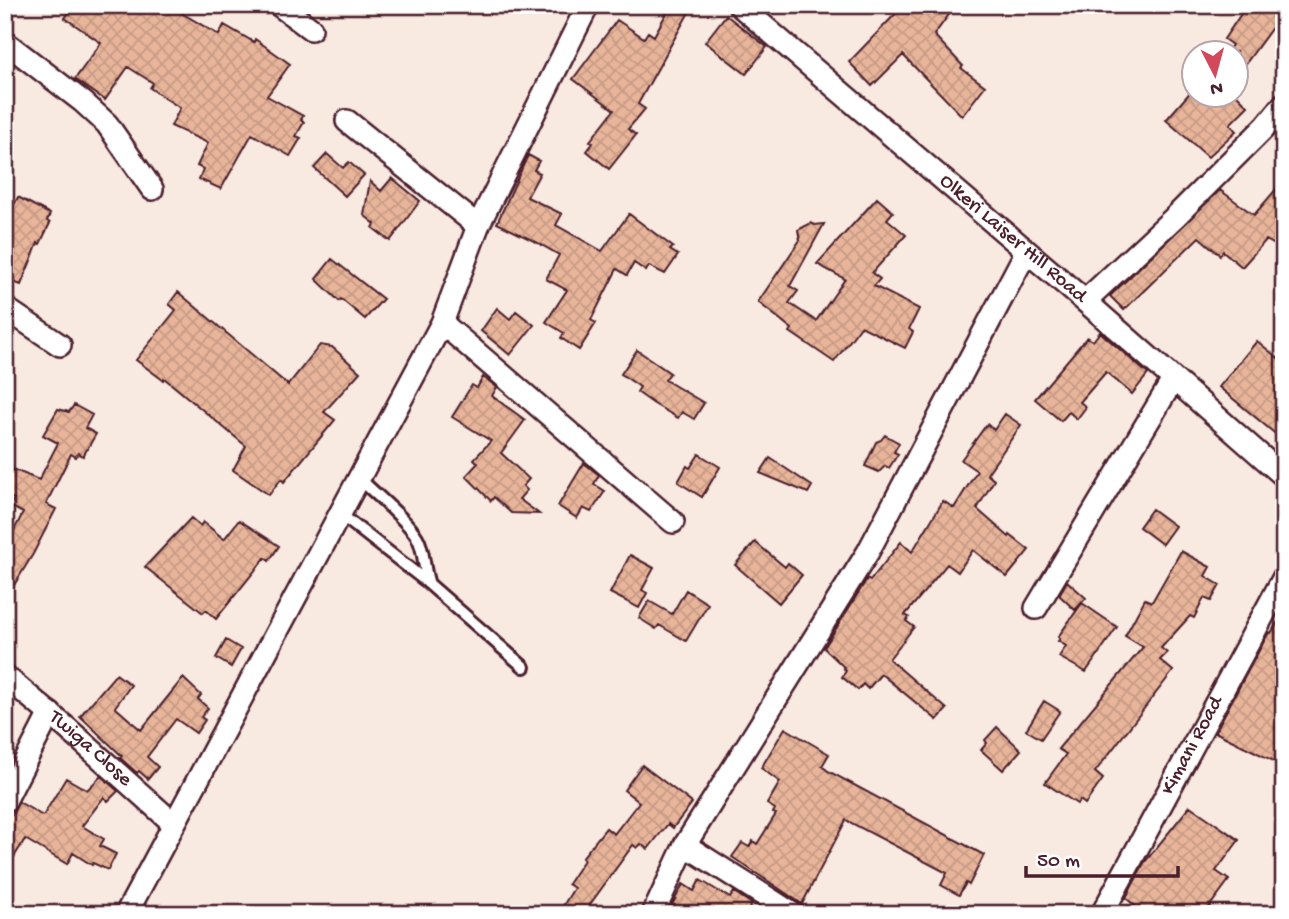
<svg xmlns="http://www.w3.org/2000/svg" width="1289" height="919" viewBox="0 0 1289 919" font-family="'Gochi Hand',sans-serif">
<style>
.building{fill:url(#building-cross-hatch);stroke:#4a1f2b;stroke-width:2}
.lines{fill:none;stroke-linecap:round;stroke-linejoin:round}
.lane-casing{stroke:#4a1f2b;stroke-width:16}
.street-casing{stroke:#4a1f2b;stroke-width:26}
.lane{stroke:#fff;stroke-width:10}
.street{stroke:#fff;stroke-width:21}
.labels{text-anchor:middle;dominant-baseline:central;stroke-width:6;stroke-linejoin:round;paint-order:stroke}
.street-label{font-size:21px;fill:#4a1f2b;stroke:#fff}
</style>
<defs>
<pattern id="building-cross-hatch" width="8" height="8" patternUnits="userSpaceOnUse" patternTransform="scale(1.75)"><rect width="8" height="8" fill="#e8b59a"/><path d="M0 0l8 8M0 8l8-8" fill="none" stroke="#c89b85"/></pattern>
</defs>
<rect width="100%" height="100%" fill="#f8e9e1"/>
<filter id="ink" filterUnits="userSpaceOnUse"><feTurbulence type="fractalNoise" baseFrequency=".0143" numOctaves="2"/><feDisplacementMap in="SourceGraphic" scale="14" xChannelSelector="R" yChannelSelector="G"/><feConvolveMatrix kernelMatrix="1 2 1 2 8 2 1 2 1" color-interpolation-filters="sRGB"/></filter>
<g filter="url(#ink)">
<path class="building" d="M74,5H168L219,35L224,25L254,42L255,39L290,64L267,96L303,116L301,120L304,122L296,136L301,138L290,156L252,134L221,189L199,179L203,169L197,166L208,143L171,126L180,108L150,88L153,83L128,67L105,100L75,79L101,43L65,18Z
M671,5H693L638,104L645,109L628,129L636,135L609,169L587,151L593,143L590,141L614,110L573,79L617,20L644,38L648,32L654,36Z
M904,5H956L934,35L963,66L961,68L985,86L962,116L903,55L872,86L849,62Z
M1247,5H1284V11L1236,77V52H1227L1232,45L1224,39Z
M726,15L767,47L746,74L705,42Z
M1194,88V94H1236L1248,106L1230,124L1236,131L1208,157L1166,120Z
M327,154L343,168L349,162L364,175L345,196L314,168Z
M528,155L539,161L534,170L540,173L527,197L562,214L556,225L602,251L629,214L673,247L670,250L678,255L665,274L649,266L646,271L634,263L627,275L617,269L591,320L596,323L579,350L561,338L564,333L546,322L567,290L546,279L559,255L538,243L497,223Z
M392,178L420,201L390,241L373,228L375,224L364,215L370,181L381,191Z
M1284,180V218L1275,229L1284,238V250L1266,240L1242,267L1223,251L1220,255L1199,237L1124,310L1110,296L1220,190L1254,215Z
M18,197L50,214L47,221L50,223L40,244L38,243L21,285L5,279V222Z
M877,198L893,212L887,219L906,235L872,273L880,279L874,286L919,309L909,329L913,332L905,348L861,326L834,362L790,332L792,329L758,302L800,240L798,230L811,223L815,225L824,224L790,286L798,291L789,303L816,321L845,279L817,264Z
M332,259L383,299L365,319L341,299L339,301L316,279Z
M178,292L288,385L320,345L332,347L360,372L324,412L335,420L284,482L281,479L269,495L233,470L246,446L164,378L163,380L136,360L176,310L169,304Z
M497,308L510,319L516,311L534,325L510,355L481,331Z
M1100,332L1148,374L1132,394L1106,372L1080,402L1086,407L1077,419L1069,412L1061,421L1035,399L1087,337L1093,341Z
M1257,341L1284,363V441L1219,387Z
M637,350L670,373L665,380L704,403L694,419L682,412L678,418L654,404L637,392L640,387L621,374Z
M483,377L497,387L492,396L525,420L501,453L529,479L523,486L527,490L519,499L539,514L511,513L494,497L491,501L466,476L478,463L474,459L491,441L452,417L472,385L477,388Z
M74,405L92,415L85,428L96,434L83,456L78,453L76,457L71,454L46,504L56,509L33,554L5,600V548L23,513L10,506L14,499L5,495V466L39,480L58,443L43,435L58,409L69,412Z
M1005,414L1021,425L987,474L994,480L977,509L1009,537L1010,535L1029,550L1007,577L973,550L958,572L947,564L905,615L909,617L906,621L914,627L889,659L947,709L937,720L881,674L868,689L863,684L858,690L842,677L846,671L844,669L845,668L824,648L867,579L870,581L901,542L912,552L943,501L954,508L977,471L961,460L987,424L994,430Z
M885,435L899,443L894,452L898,454L889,468L885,466L879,472L865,466L876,442L881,440Z
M699,454L720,467L702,497L678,482L687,466L690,468Z
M770,458L812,486L808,493L760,473Z
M584,463L599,475L594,484L605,491L591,512L583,508L577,518L558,506Z
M1152,509L1175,526L1162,544L1139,527Z
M191,518L200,526L203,522L224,539L239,520L279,546L269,561L265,558L216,619L206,610L203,613L145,567Z
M755,542L785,567L788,563L802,575L779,603L735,565Z
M1181,551L1210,567L1205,576L1220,585L1211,601L1204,598L1194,618L1190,616L1161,648L1167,653L1160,660L1173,671L1095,772L1103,779L1085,804L1080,800L1077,804L1045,783L1066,754L1058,749L1143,647L1125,636L1145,599L1152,602Z
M630,555L654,568L642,590L647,593L639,608L610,593Z
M1067,581L1086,598L1075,610L1059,595Z
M686,590L708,604L686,641L659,625L656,629L639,618L649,601L672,614Z
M1082,603L1117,627L1086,672L1059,657L1066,646L1058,641L1060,639L1058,637Z
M1284,612V766L1215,732L1269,632L1271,633Z
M226,640L241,649L231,667L216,658Z
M116,674L131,685L115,707L141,730L183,678L201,695L198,699L208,708L201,717L205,720L196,733L176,719L147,757L158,767L148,779L139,771L137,773L120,758L122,756L80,716Z
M1044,701L1060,711L1041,739L1026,730Z
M997,727L1021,750L1003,770L981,750L987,743L985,740Z
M785,728L829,754L822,766L828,771L984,855L969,885L966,883L959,895L941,885L947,873L846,820L802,904L732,857L742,843L749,847L753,841L757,844L776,814L773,813L775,809L767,804L780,782L761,768Z
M642,765L692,803L673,828L668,824L648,849L641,844L637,848L633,845L583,914H558L574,888L568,884L584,860L582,858L606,828L614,834L639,802L624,790Z
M101,776L118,791L108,801L104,797L82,826L104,839L100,846L116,854L108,870L93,863L92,865L73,853L67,864L25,839L5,872V826L19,802L43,816L66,778L87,790Z
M1190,806L1239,840L1216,871L1229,880L1204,914H1129L1135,906L1126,898L1144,863Z
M700,880L730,898L734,892L752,904L749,909L756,914H706L695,908L692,914H687L672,905L683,884L694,891Z"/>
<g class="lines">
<g class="lane-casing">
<path id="lane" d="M359,478C374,493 407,520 417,537C425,550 423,569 429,584L524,667
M340,514L427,582"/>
</g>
<g class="street-casing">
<g id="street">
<path d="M279,5L311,29"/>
<path id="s1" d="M739,5L1085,301L1284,476"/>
<path d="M5,42L83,102L107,124L152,189"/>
<path d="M347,121L478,226"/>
<path d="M1085,301L1176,216L1266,126L1284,104"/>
<path d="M5,308L60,345"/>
<path d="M442,323L673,522"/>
<path d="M1036,608L1173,380"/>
<path id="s2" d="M5,676L68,729L173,823"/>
<path d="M5,801L50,713"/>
<path d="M685,845L793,914"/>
<path d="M126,914L442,323L478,226L588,5"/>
<path d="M653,914L685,845L868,552L1026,252"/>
<path id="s3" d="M1102,914L1284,577"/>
</g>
</g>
<use href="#lane" class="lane"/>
<use href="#street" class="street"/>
</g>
</g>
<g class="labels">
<g class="street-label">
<text stroke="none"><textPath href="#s1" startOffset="360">Olkeri Laiser Hill Road</textPath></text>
<text stroke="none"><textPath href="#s3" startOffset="191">Kimani Road</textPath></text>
<text stroke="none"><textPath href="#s2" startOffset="112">Twiga Close</textPath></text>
</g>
</g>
<rect width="1289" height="919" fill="none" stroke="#fff" stroke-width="28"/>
<rect x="14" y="14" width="1261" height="891" fill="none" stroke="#4a1f2b" stroke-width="2.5" filter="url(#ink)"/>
<g transform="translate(1215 74) rotate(174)"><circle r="33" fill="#ffffff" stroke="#b7a5aa" stroke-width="2"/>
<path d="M0-5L12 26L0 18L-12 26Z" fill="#d1495b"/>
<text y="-10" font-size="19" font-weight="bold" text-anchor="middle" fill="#4a1f2b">N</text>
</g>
<path d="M1026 866v10h152v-10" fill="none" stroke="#4a1f2b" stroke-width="3.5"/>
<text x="1037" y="866" font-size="21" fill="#4a1f2b" stroke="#ffffff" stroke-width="5" paint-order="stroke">50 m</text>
</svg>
